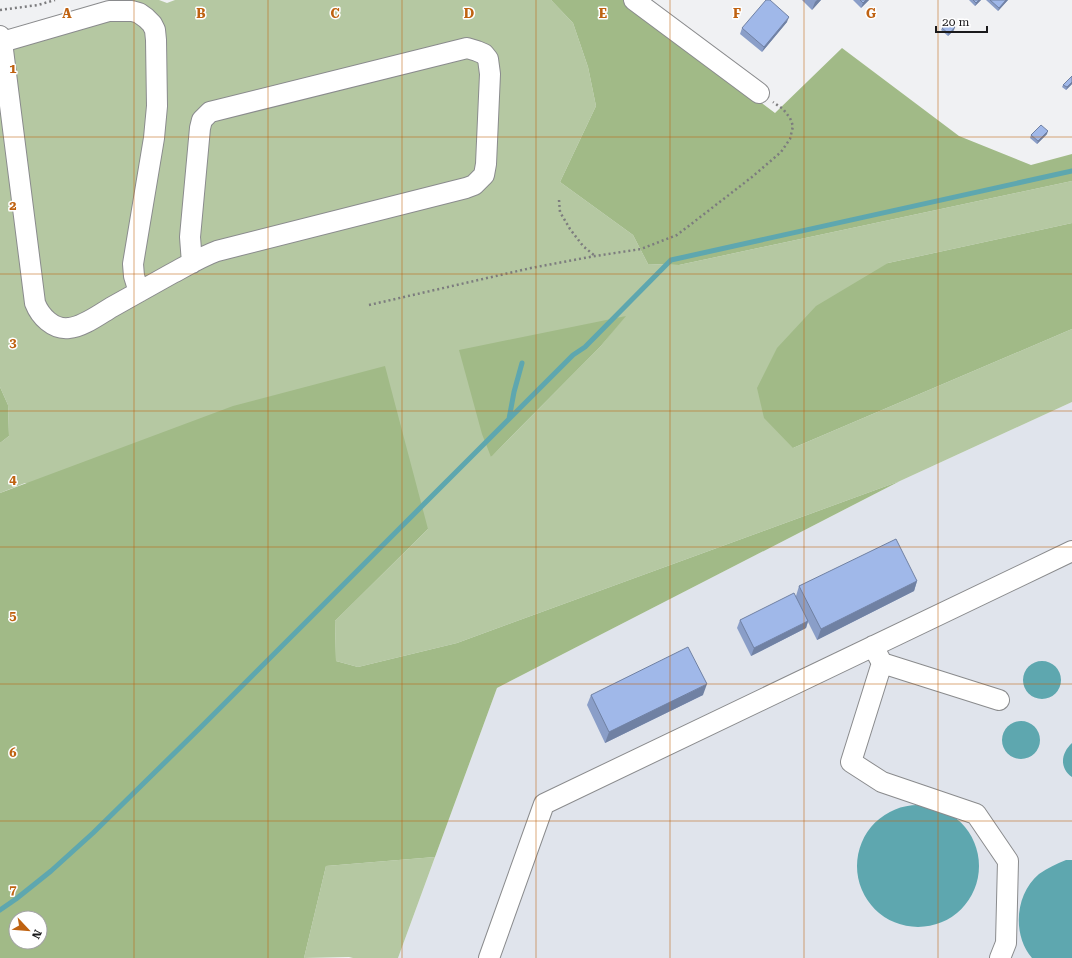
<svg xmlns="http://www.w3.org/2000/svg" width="1072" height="958" font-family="'Roboto Serif',serif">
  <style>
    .built { fill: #e0e4ec }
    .green { fill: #b5c8a2; fill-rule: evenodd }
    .forest { fill: #a1ba87; fill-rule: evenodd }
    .water { fill: #5ea7af }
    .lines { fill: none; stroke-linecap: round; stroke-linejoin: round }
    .stream { stroke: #5ea7af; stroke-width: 5 }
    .minor-casing { stroke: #8a8b8d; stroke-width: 22 }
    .path { stroke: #7c7c7e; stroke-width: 2.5; stroke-dasharray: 2 3; stroke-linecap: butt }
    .minor { stroke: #fff; stroke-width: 20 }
    .wall { fill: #8a9ec8 }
    .shaded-wall { fill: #7081a3 }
    .building { fill: #a0b8e9; stroke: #7081a3 }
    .grid { fill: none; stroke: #bf6211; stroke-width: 1; stroke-opacity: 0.55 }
    .grid-label { font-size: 13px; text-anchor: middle; font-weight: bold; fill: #bf6211; stroke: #fff; stroke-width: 3; stroke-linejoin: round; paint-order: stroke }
  </style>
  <rect width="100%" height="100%" fill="#f0f1f3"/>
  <path class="built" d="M1072 402V958H398L497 688 900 481Z"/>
  <path class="green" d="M116 0H159L167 3 175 0H551L573 23 588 67 596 106 560 182 633 235 648 264 679 265 1072 181V223L888 263 793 448 1072 329V402L900 481 457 643 358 667 336 661 335 621 428 529 25 483 0 493V443L9 436 8 405 0 387V32L83 10ZM625 316 600 347 491 457Z
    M435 857 398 958H353L349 957 304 958 326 866Z"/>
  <path class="forest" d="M551 0H626L775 113 842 48 959 136 1031 165 1072 154V181L679 265 648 264 633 235 560 182 596 106 588 67 573 23Z
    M1072 223V329L793 448 764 418 757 388 777 348 816 306 888 263Z
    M626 316 600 347 491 457 482 434 459 350Z
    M385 366 428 529 335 621 336 661 358 667 457 643 900 481 497 688 435 857 326 866 304 958H0V493L233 406ZM16 918H40V942H16Z
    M0 387 8 405 9 436 0 443Z"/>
  <path class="water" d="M1023 680a19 19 0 1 1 38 0a19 19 0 1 1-38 0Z
    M1002 740a19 19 0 1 1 38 0a19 19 0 1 1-38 0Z
    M1072 743V777C1059 768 1061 753 1072 743Z
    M857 866a61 61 0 1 1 122 0a61 61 0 1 1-122 0Z
    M1066 860H1072V958H1032C1012 935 1015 894 1039 874 1048 868 1056 864 1066 860Z"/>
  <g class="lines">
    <path class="stream" d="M509 419 514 392 522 363
      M0 910 16 899 51 871 93 833 201 727 573 355 585 347 671 260 1072 171"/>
    <g class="minor-casing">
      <path id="minor" d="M634 0 759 93
        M0 36 2 42 35 303C40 316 53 330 69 328 83 327 100 314 112 307 132 296 151 285 171 274 186 266 201 257 217 251L466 188 474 185 484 175 486 164 490 74 488 59 484 54 477 51 467 48 210 112 202 120 200 128 190 237 192 263
        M2 42 109 11H132L139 13 146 18 152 24 155 30 156 40 157 106 154 138 133 264 134 276 139 292
        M873 646 882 663 851 762 882 782 976 814 1008 861 1006 943 1000 958
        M882 663 999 700
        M489 958 544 804 1072 551"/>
    </g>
    <path class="path" d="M0 10 38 5 55 0
      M559 200 560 212 570 229 583 246 595 256
      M369 305 531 268 595 256 641 249 677 235 752 177 781 152 790 139 793 126 790 118 783 109 773 102"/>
    <use href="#minor" class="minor"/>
  </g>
  <path class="wall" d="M802 0H821L812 10Z
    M853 0H869L861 8Z
    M969 0H981L975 6Z
    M986 0H1008L998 11Z
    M787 22 762 52 740 34 742 28Z
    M942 28 954 30 948 36 941 30Z
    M1072 76V84L1066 90 1062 87 1063 85Z
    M1047 134 1037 144 1030 138 1031 135Z
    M917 581 914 591 817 640 808 622 806 628 751 656 737 628 740 620 796 596 799 586Z
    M591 695H703L605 743 587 705Z"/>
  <path class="shaded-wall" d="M817 0H821L812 10 815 2Z
    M866 0H869L861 8 863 3Z
    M979 0H981L975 6 976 3Z
    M1006 0H1008L998 11 999 8Z
    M789 17 787 22 762 52 764 47Z
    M955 27 954 30 948 36 949 34Z
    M1072 82V84L1066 90 1067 87Z
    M1048 131 1047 134 1037 144 1038 141Z
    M917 581 914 591 817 640 821 629Z
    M808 621 806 628 751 656 754 648Z
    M707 684 703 695 605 743 609 732Z"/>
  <path class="building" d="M766 0H770L789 17 764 47 742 28Z
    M860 0H866L863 3Z
    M973 0H979L976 3Z
    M990 0H1006L999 8Z
    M948 21 955 27 949 34 942 28Z
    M1072 76V82L1067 87 1063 85Z
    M1041 125 1048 131 1038 141 1031 135Z
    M896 539 917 581 821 629 799 586Z
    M794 593 808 621 754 648 740 620Z
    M688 647 707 684 609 732 591 695Z"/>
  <path class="grid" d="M134 0V958M268 0V958M402 0V958M536 0V958M670 0V958M804 0V958M938 0V958M0 137H1072M0 274H1072M0 411H1072M0 547H1072M0 684H1072M0 821H1072"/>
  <g class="grid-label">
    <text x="67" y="18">A</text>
    <text x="201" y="18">B</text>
    <text x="335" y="18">C</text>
    <text x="469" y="18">D</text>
    <text x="603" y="18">E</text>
    <text x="737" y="18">F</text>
    <text x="871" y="18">G</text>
    <text x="13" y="73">1</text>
    <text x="13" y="210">2</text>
    <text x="13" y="347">3</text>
    <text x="13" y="484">4</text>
    <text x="13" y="620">5</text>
    <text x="13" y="757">6</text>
    <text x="13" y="894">7</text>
  </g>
  <g transform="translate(28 930) rotate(116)"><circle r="19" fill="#ffffff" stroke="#a3a3a4"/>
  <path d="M0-3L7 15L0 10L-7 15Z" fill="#bf6211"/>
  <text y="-6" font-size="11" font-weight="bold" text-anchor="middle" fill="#1a1a1b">N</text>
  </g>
  <path d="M936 26v6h51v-6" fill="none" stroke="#1a1a1b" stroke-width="2"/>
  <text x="942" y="26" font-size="12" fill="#1a1a1b" stroke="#ffffff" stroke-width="3" paint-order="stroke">20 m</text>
</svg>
